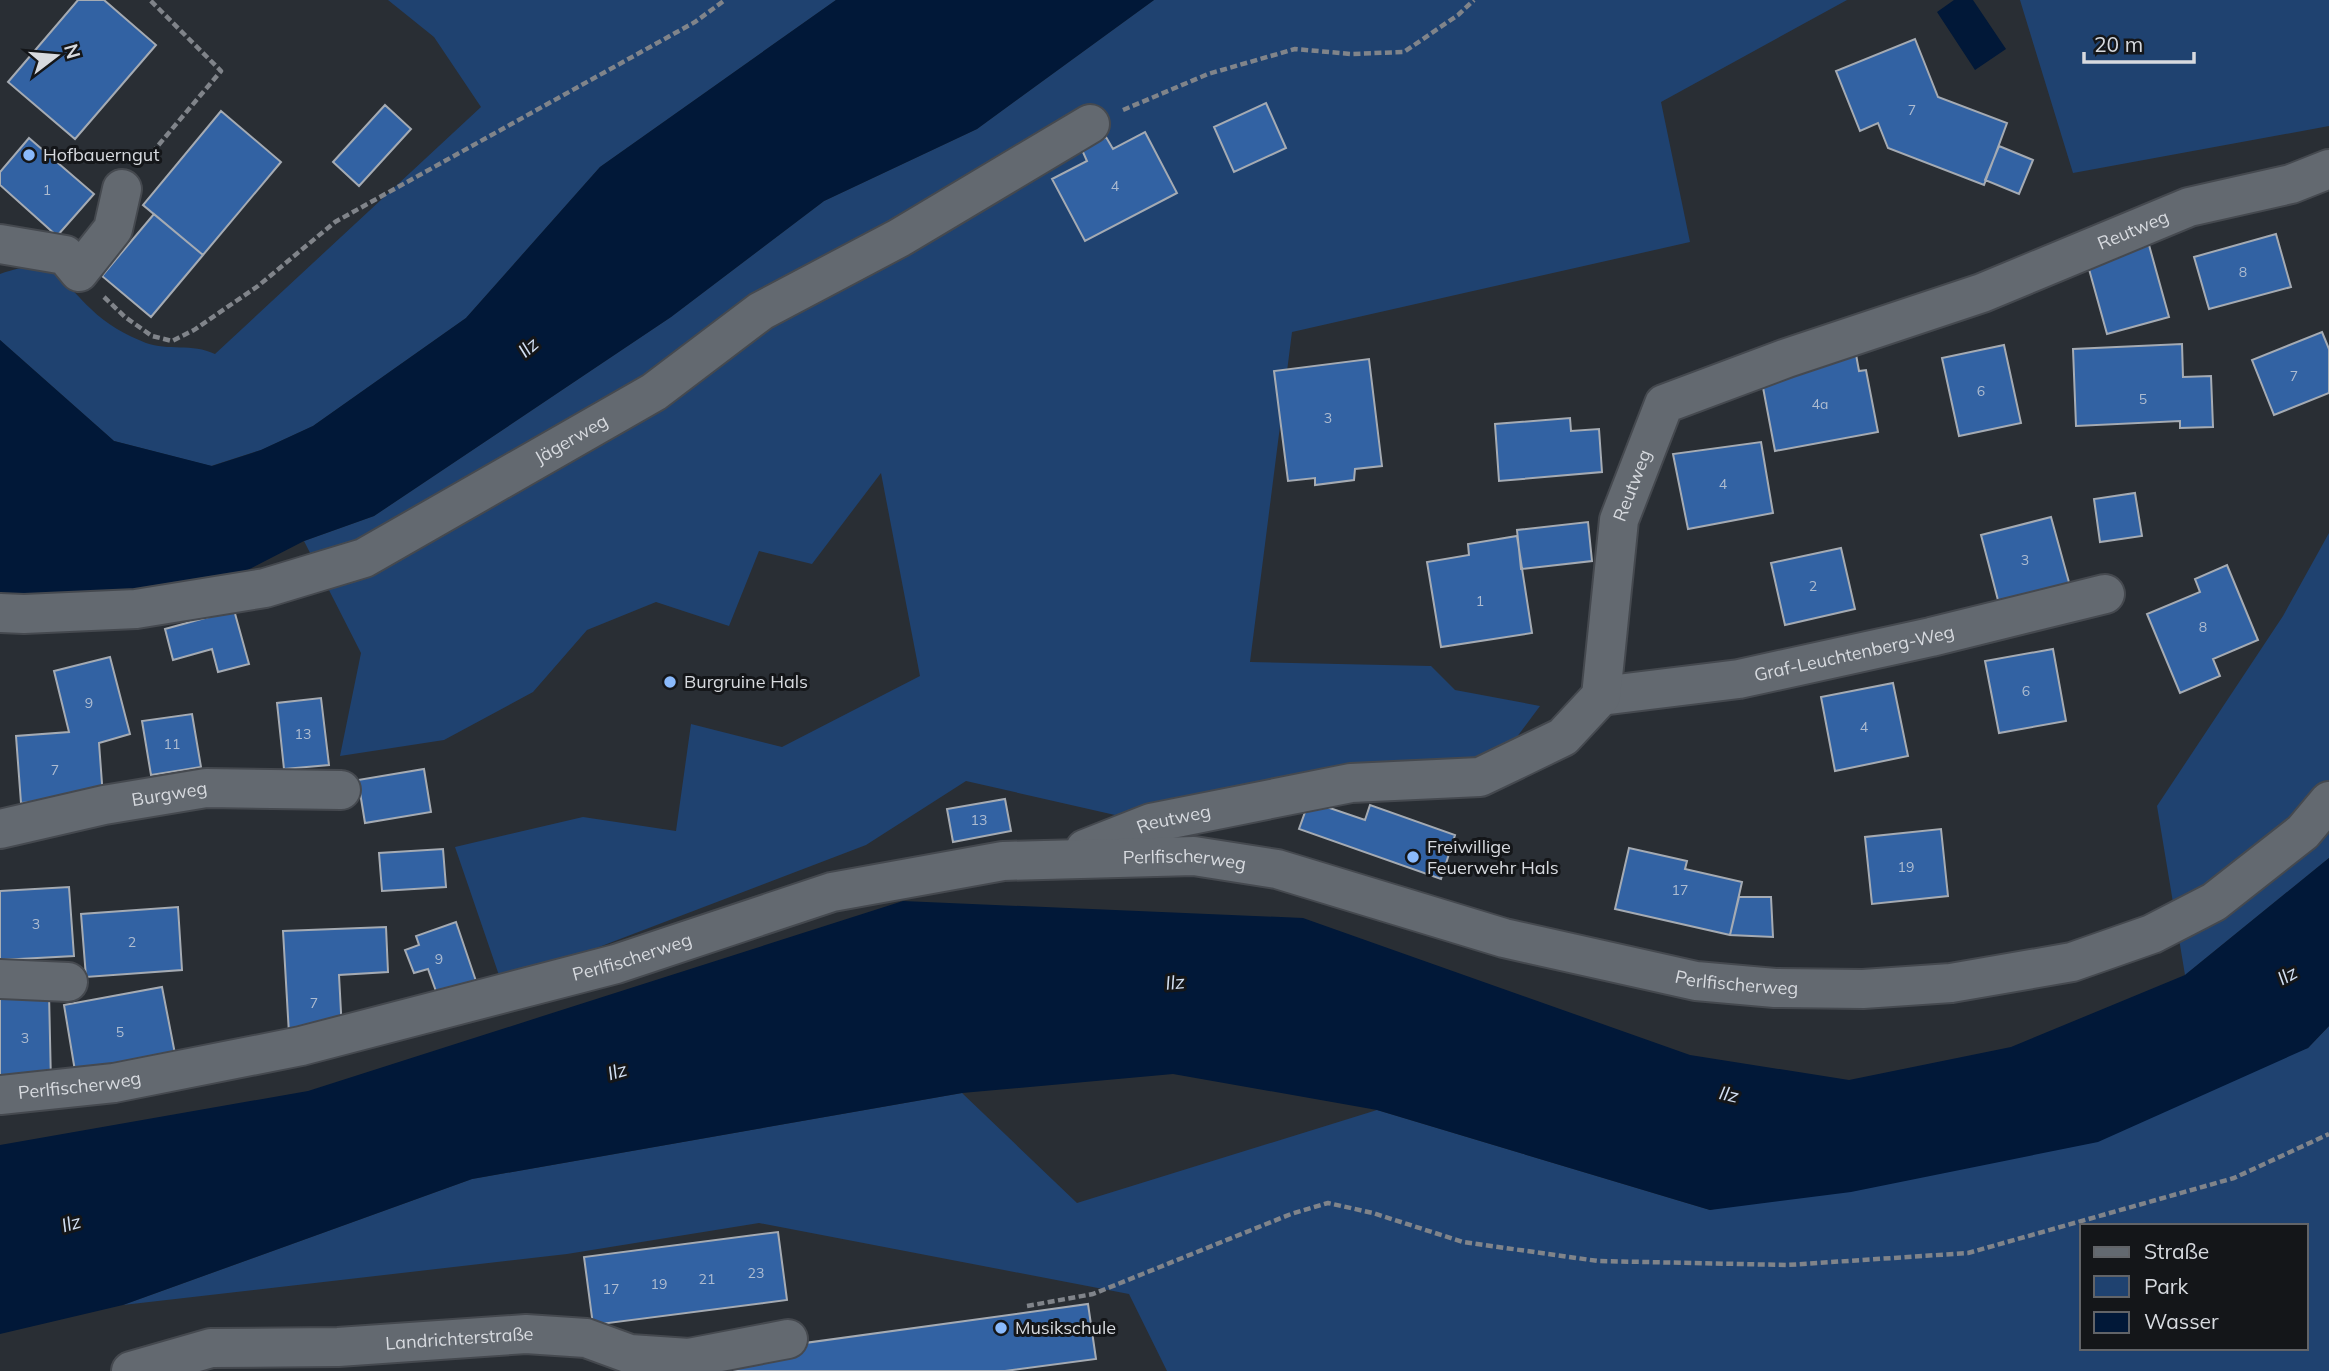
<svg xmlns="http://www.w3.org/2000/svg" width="2329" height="1371" font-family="Mulish,sans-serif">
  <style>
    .green { fill: #1f4270; fill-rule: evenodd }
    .water { fill: #011838 }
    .building { fill: #3262a3; stroke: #a5abb3; stroke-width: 2 }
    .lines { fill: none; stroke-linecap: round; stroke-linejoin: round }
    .minor-casing { stroke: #45494f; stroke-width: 42 }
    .path { stroke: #80848a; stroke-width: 4.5; stroke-dasharray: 7 3.5; stroke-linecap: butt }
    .minor { stroke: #636970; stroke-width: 38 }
    .poi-dot { fill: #8abafc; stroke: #141619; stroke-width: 2.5 }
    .labels { text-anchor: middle; stroke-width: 6; stroke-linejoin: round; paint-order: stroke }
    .number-label { font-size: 14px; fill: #aebcd0 }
    .poi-label { font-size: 18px; fill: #d7dadf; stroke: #141619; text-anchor: start }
    .street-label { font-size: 18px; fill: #d7dadf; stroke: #141619 }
    .water-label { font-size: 19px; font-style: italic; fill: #d3e0f3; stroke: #141619 }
  </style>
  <rect width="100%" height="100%" fill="#292e34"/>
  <path class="green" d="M388 0H836L600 167 466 318 313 426 261 450 211 466 114 441 0 340V274C51 255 58 277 91 309 106 324 126 335 146 343 168 351 192 343 215 354L481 107 434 37Z
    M1154 0H1847L1661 102 1690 242 1292 332 1250 662 1431 666 1455 690 1540 706 1499 761 1316 775 1115 815 966 781 866 845 502 984 455 847 583 817 676 831 691 724 782 747 920 676 881 473 812 564 759 551 729 626 656 602 587 630 533 692 444 740 340 756 361 653 304 541 374 516 671 317 824 201 977 129Z
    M2020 0H2329V126L2073 173Z
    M2329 533V858L2185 975 2157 806 2283 616Z
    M2329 1026V1371H1167L1129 1294 759 1223 567 1254 123 1305 472 1179 962 1093 1077 1203 1377 1110 1710 1210 2308 1048ZM2082 1226H2306V1348H2082Z"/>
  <path class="water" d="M836 0H1154L977 129 824 201 671 317 374 516 304 541 230 579 166 589 0 599V340L114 441 212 466 261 450 313 426 466 318 600 167Z
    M1954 0H1973L2006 49 1975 70 1937 12Z
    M2329 858V1026L2308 1048 2098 1142 1851 1192 1710 1210 1377 1110 1173 1074 962 1093 472 1179 123 1305 0 1334V1145L308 1091 903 901 1303 918 1690 1055 1849 1080 2011 1047 2185 975Z"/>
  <path class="building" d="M78 0H104L156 45 75 139 8 82Z
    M1915 39 1938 97 2007 123 1984 185 1888 148 1878 123 1860 131 1836 71Z
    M1266 103 1286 148 1234 172 1214 127Z
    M385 105 411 129 359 186 333 162Z
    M221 111 281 162 203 255 143 205Z
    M1145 132 1177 193 1085 241 1052 179 1087 161 1082 150 1106 137 1113 149Z
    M29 138 94 194 57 236 0 185V172Z
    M1999 146 2033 160 2019 194 1985 180Z
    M154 214 203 255 151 317 102 276Z
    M2276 234 2291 287 2209 309 2194 257Z
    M2149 245 2169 317 2107 334 2087 262Z
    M2322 332 2329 349V393L2274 415 2252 360Z
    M2182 344 2183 377 2211 376 2213 427 2180 428V421L2076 426 2073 349Z
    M2004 345 2021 423 1959 436 1942 358Z
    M1855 349 1859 371 1866 370 1878 432 1775 451 1761 377Z
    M1369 359 1382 466 1355 469 1354 480 1315 485V478L1288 481 1274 371Z
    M1570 418 1571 431 1599 429 1602 472 1499 481 1495 424Z
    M1761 442 1773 513 1688 529 1673 454Z
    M2135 493 2142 536 2100 542 2094 499Z
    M2051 517 2070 586 1999 604 1981 535Z
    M1588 522 1592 561 1521 569 1517 530Z
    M1517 536 1532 633 1441 647 1427 562 1469 555 1468 544Z
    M1841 548 1855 609 1785 625 1771 563Z
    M2227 565 2258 640 2213 659 2220 676 2180 693 2147 614 2200 592 2195 579Z
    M234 610 249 664 218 672 212 649 173 660 165 629Z
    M2053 649 2066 721 1999 733 1985 661Z
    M110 657 130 734 99 743 103 797 21 803 16 736 69 732 54 671Z
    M1893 683 1908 756 1835 771 1821 697Z
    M321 698 329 765 284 769 277 703Z
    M192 714 201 767 151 775 142 721Z
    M424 769 431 812 365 823 358 780Z
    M1005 799 1011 831 953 842 947 809Z
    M1309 801 1365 820 1370 805 1455 835 1441 879 1299 829Z
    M1941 829 1948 896 1872 904 1865 837Z
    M1629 848 1687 861 1685 869 1742 882 1730 935 1615 909Z
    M443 849 446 887 382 891 379 853Z
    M69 887 74 956 0 960V891Z
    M1739 897H1771L1773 937 1730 935Z
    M178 907 182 970 86 977 81 914Z
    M456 922 476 981 437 994 428 969 414 973 405 950 419 945 416 936Z
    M386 927 388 972 339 975 342 1031 289 1034 283 931Z
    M162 987 176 1059 76 1077 64 1005Z
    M49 993 51 1083 0 1084V994Z
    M778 1232 787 1300 593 1325 584 1257Z
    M1088 1304 1096 1359 1005 1371H734L732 1353Z"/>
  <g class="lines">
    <g class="minor-casing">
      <g id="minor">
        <path d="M0 244 65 255 79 272 113 229 122 189"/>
        <path id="s1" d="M0 613 24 614 136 609 265 588 364 558 654 392 761 311 899 238 1090 124"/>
        <path id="s2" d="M1601 696 1739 679 1931 637 2105 594"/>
        <path id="s3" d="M0 829 104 805 206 788 341 790"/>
        <path id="s4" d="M1085 849 1151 823 1351 783 1480 777 1563 737 1601 696 1619 520 1664 404 1787 358 1982 293 2189 207 2291 184 2329 169"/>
        <path d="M0 979 68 982"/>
        <path id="s5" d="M0 1095 114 1083 301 1046 616 964 832 892 1003 861 1194 856 1277 869 1504 938 1696 981 1775 988 1863 989 1951 983 2072 962 2152 934 2214 902 2303 832 2329 801"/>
        <path id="s6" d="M131 1371 211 1348 338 1347 526 1334 586 1338 630 1354 689 1358 788 1339"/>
      </g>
    </g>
    <path class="path" d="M1123 110 1208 74 1295 49 1351 54 1404 52 1458 15 1474 0
      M145 161 221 71 150 0
      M104 297 125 317 152 336 172 341 194 330 258 286 335 222 695 22 725 0
      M1027 1306 1093 1294 1291 1214 1328 1203 1373 1213 1463 1242 1598 1261 1787 1265 1968 1253 2234 1178 2329 1134"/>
    <use href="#minor" class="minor"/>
  </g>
  <g class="poi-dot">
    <circle cx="29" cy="155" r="7"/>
    <circle cx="670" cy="682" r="7"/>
    <circle cx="1413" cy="857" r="7"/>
    <circle cx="1001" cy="1328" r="7"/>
  </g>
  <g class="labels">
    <g class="number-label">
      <text x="1912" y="115">7</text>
      <text x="1115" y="191">4</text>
      <text x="47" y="195">1</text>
      <text x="2243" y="277">8</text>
      <text x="2294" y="381">7</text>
      <text x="1981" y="396">6</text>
      <text x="2143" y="404">5</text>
      <text x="1820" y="409">4a</text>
      <text x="1328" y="423">3</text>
      <text x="1723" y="489">4</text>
      <text x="2025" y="565">3</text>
      <text x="1813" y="591">2</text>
      <text x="1480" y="606">1</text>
      <text x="2203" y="632">8</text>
      <text x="2026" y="696">6</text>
      <text x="89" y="708">9</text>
      <text x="1864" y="732">4</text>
      <text x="303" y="739">13</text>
      <text x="172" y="749">11</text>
      <text x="55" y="775">7</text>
      <text x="979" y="825">13</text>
      <text x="1906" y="872">19</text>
      <text x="1680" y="895">17</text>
      <text x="36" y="929">3</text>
      <text x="132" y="947">2</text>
      <text x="439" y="964">9</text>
      <text x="314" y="1008">7</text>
      <text x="120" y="1037">5</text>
      <text x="25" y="1043">3</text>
      <text x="756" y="1278">23</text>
      <text x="707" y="1284">21</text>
      <text x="659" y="1289">19</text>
      <text x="611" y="1294">17</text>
    </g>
    <g class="poi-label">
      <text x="43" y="161">Hofbauerngut</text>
      <text x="684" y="688">Burgruine Hals</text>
      <text x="1427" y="853">Freiwillige<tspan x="1427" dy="21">Feuerwehr Hals</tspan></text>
      <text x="1015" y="1334">Musikschule</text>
    </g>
    <g class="street-label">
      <text dy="6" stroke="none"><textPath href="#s4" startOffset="1354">Reutweg</textPath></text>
      <text dy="6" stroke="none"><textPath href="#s1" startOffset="609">Jägerweg</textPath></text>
      <text dy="6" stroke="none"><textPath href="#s4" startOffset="766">Reutweg</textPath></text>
      <text dy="6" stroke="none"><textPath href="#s2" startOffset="257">Graf-Leuchtenberg-Weg</textPath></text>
      <text dy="6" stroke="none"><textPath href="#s3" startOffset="173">Burgweg</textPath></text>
      <text dy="6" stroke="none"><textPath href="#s4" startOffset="94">Reutweg</textPath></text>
      <text dy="6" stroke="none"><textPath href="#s5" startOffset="1214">Perlfischerweg</textPath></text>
      <text dy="6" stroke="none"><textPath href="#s5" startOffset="648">Perlfischerweg</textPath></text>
      <text dy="6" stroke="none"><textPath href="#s5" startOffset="1782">Perlfischerweg</textPath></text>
      <text dy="6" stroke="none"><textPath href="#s5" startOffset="80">Perlfischerweg</textPath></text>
      <text dy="6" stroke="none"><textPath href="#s6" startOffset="332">Landrichterstraße</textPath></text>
    </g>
    <g class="water-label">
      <text transform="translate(528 347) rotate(-41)" y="7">Ilz</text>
      <text transform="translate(2287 975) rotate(-29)" y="7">Ilz</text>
      <text transform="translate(1175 982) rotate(-5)" y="7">Ilz</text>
      <text transform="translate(617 1071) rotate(-16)" y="7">Ilz</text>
      <text transform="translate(1729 1094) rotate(13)" y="7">Ilz</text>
      <text transform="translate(71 1223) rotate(-16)" y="7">Ilz</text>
    </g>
  </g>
  <rect x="2080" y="1224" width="228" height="126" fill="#141619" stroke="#626468" stroke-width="2"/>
  <rect x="2094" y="1247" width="35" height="10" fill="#636970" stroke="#626468" stroke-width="2"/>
  <text x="2144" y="1259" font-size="21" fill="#d7dadf">Straße</text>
  <rect x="2094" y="1276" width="35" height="21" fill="#1f4270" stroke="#626468" stroke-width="2"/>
  <text x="2144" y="1294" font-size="21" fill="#d7dadf">Park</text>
  <rect x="2094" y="1312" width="35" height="21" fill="#011838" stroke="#626468" stroke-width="2"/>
  <text x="2144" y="1329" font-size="21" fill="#d7dadf">Wasser</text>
  <g transform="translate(56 56) rotate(74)" stroke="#141619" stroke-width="5" paint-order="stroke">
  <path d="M0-5L12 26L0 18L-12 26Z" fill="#d7dadf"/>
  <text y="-10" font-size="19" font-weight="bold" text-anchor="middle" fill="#d7dadf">N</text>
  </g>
  <path d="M2084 52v10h110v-10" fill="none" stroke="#d7dadf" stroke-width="3.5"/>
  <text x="2094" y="52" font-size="21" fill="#d7dadf" stroke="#141619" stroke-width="5" paint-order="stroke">20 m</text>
</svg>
